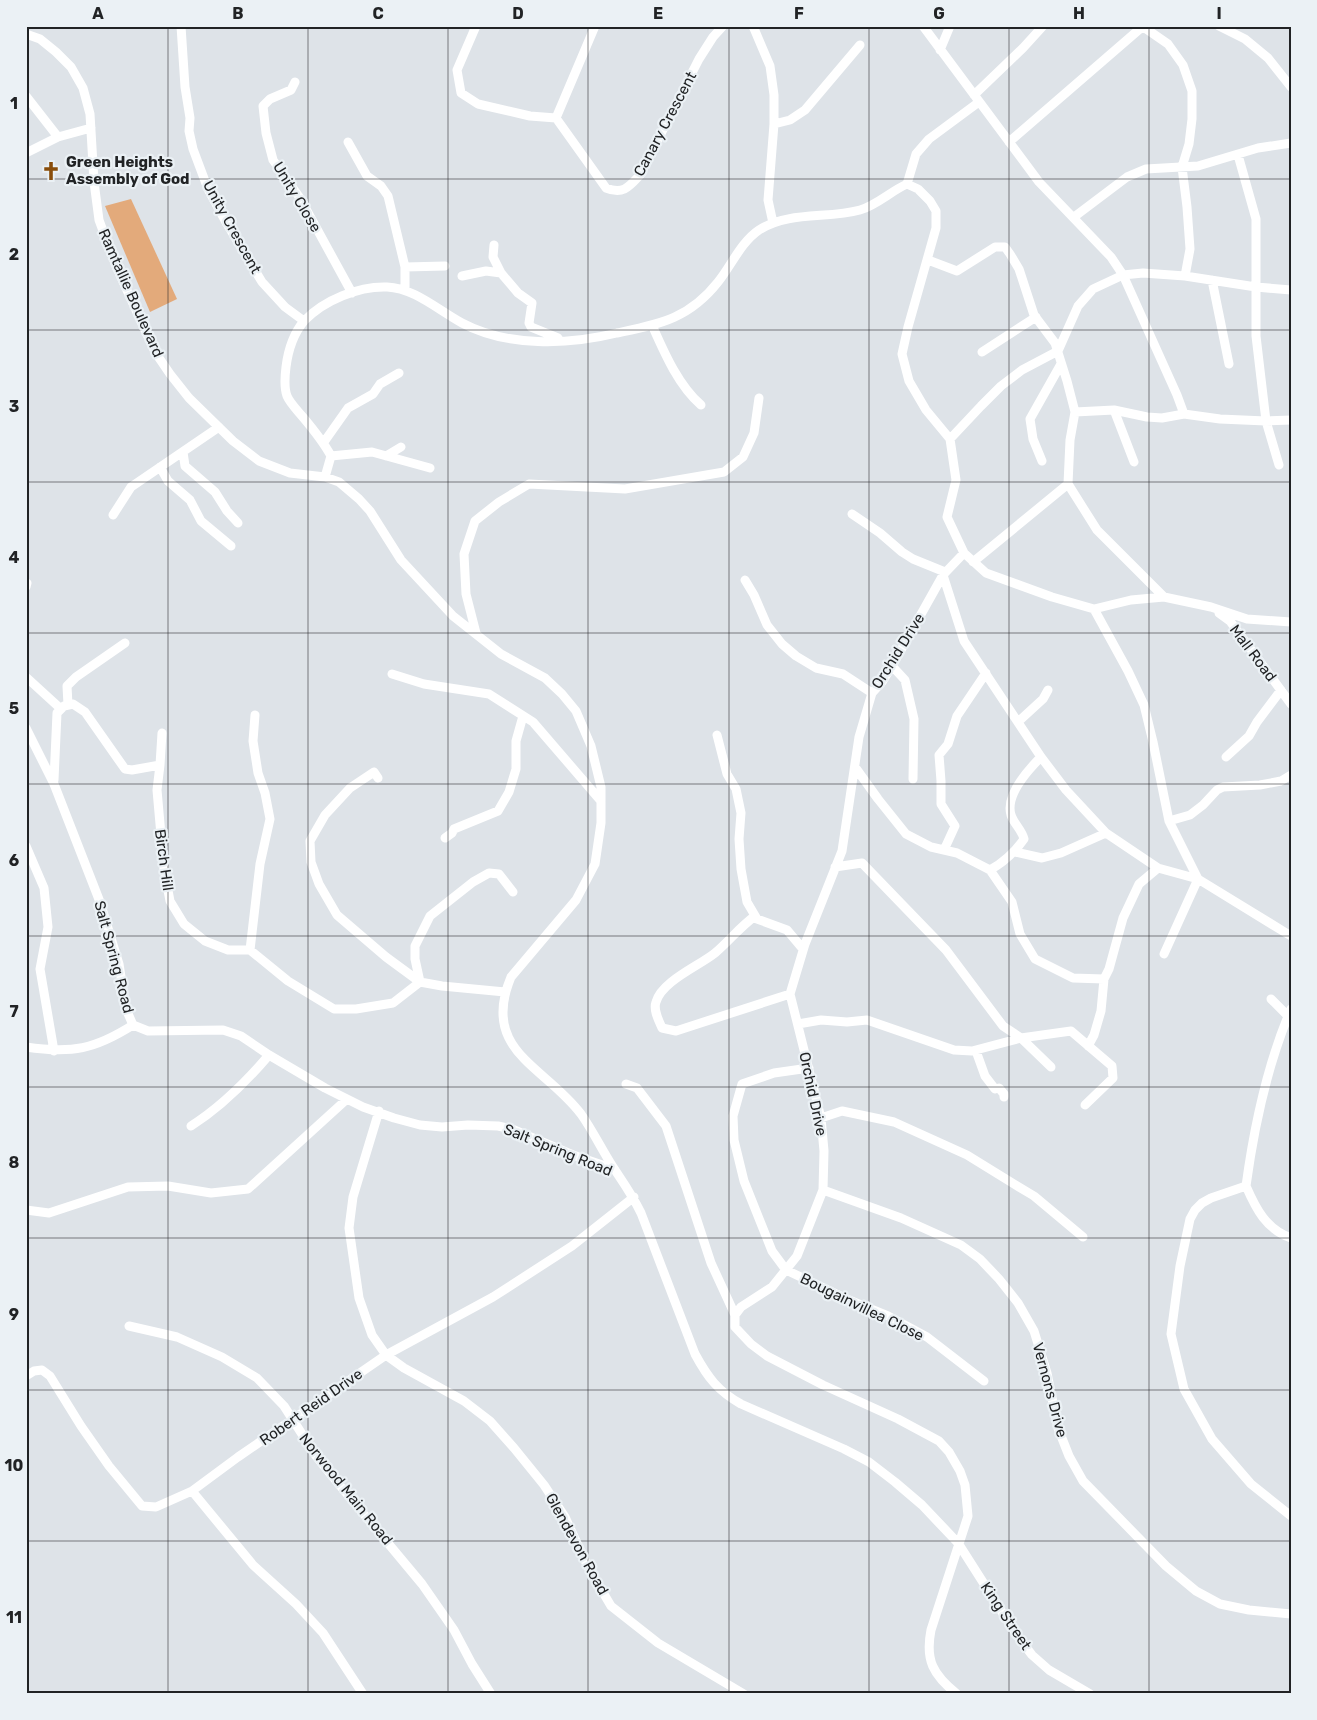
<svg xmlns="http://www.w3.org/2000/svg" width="1317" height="1720" font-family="Rubik,sans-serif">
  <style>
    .green { fill: #e3aa7b }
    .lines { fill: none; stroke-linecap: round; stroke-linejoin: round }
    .minor { stroke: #fff; stroke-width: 9 }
    .grid { fill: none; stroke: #212325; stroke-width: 1; stroke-opacity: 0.55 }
    .labels { text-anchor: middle; stroke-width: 4.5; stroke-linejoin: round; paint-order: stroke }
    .street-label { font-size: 15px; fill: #212325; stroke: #ebf1f5 }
    .poi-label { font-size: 15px; font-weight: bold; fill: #212325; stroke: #ebf1f5; text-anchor: start }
    .neatline { fill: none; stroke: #212325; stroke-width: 2 }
    .grid-label { font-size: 16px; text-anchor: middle; font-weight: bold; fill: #212325 }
  </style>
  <rect width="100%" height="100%" fill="#dee3e8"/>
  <path class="green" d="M131 199 177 299 150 312 105 206Z"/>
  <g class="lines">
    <path class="minor" d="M181 26 185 87 190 118 189 131 193 149 208 189 227 224 262 282 285 307 304 321
      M476 26 457 70 461 93 478 104 530 116 556 118 606 188C623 195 629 187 640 175L699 59 713 37 723 26
      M753 26 770 66 774 95V124L768 200 773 223
      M923 26 1039 182 1111 257 1123 275 1177 395 1184 414
      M1142 26 1168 44 1183 65 1192 91V119L1189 144 1182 167 1187 207 1190 249 1185 276
      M1219 26 1245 39 1268 58 1291 87
      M26 34 40 39 56 52 71 67 83 88 90 114 94 182 99 220 116 266 144 328 155 352 170 374 189 398 233 441 259 461 290 473 325 477 339 482 359 499 370 511 401 560 453 616 501 654 545 678 562 694 576 711 591 746 601 787V823L595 864 576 900 511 977C480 1051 545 1066 581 1114 593 1131 602 1150 613 1167 623 1182 633 1196 641 1213L695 1354C708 1378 718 1391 741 1404L844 1449 869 1462 895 1482 922 1505 958 1543 1016 1634 1032 1655 1049 1670 1090 1694
      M940 50 950 26
      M295 82 291 90 270 99 263 106 266 133 273 160 300 198 352 293
      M974 95 1023 48 1043 26
      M26 96 58 137
      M556 118 595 26
      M774 124 790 120 805 110 860 45
      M348 142 367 176 381 186 388 196 405 267V290
      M1009 142 1142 27
      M26 153 58 137 91 128
      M1238 155 1256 219V336L1266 421 1279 465
      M907 184 916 154 929 139 979 102
      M1074 217 1127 177 1146 169 1198 166 1258 148 1291 143
      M494 245 493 257 501 273 518 293 532 303 529 323 531 327 558 338
      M928 260 957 271 995 247H1005L1010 254 1019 269 1034 315 1055 343 1067 381 1075 412 1070 440 1068 484 1097 530 1164 597
      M405 267 445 266
      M462 276 486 271 501 273
      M1212 280 1229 364
      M652 325C664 352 678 385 701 405
      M982 352 1036 317
      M1114 410 1134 462
      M1075 412 1114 410 1147 417 1162 418 1184 414 1220 419 1266 421 1291 420
      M950 439 981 406 1001 386 1022 370 1058 351 1078 306 1093 289 1123 275 1143 273 1185 276 1256 287 1291 290
      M324 442 348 408 373 394 380 384 399 373
      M183 452 185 466 215 492 227 511 238 523
      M331 456 372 452 430 468
      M386 456 401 447
      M1042 461 1033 439 1030 419 1061 364
      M160 467 168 481 190 500 201 521 231 546
      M325 477 331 456C323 441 313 429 302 416 297 410 290 403 287 396 284 388 285 375 286 367 288 351 294 333 304 321 324 300 359 286 387 287 414 288 438 310 462 323 507 347 568 345 617 333 659 324 689 319 718 282 731 266 741 242 759 230 789 211 827 219 860 210 877 205 891 191 907 184L918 189 930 201 936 211V228L908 327 902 354 909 381 926 410 950 439 956 480 947 517 964 553 986 573 1052 597 1094 609 1131 600 1164 597 1211 607 1247 619 1291 622
      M852 514 880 533 902 552 913 559 945 572
      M113 515 131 487 219 427
      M973 562 1068 484
      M943 575 964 641 1041 757 1066 790 1106 833 1158 868 1198 879 1291 936
      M745 580 754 595 767 625 782 644 796 656 816 668 843 674 872 693
      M26 587 27 583
      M1094 609 1128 671 1144 705 1153 742 1169 821 1198 879
      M1219 613 1230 621 1291 704
      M476 633 466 594 464 554 475 521 499 502 529 484 625 489 724 472 743 457 754 433 759 398
      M892 666 905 680 914 719 913 779
      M392 674 424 684 489 694 533 722 601 801
      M26 677 61 709
      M68 705 67 686 76 677 125 643
      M1019 721 1043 699 1048 690
      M26 728 54 784 100 902 119 964 126 1009 133 1025 148 1031 223 1030 241 1036 269 1055 325 1088 363 1107 394 1118 420 1125 442 1127 468 1125 498 1126 512 1129 573 1155 614 1169
      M717 735 727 774 736 789 741 813 739 839 741 869 747 902 757 919 787 930 803 949
      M1226 757 1249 736 1257 722 1281 690
      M160 765 162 733
      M855 767 878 799 906 834 931 847 957 853 990 870 1012 902 1020 934 1035 959 1073 978 1104 979
      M378 778 374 772 350 788 325 815 310 841 311 862 319 884 337 915 386 957 420 982 415 959V946L430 916 473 882 489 873 499 874 513 892
      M54 780 57 713 64 706 73 704 85 712 125 769 132 770 160 765 157 790 164 869 170 901 184 924 205 941 228 950H250L288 981 334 1009H356L393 1003 420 982 442 986 505 992
      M1169 821 1190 815 1203 805 1217 790 1223 787 1260 785 1281 781 1291 775
      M445 838 452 833 454 829 498 811 509 792 516 769V741L523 716
      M26 846 44 888 48 927 40 969 54 1051
      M944 850 955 826 941 804V781L939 755 948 744 957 716 986 673
      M1015 852 1042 858 1061 853 1106 833
      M835 867 862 863 946 950 1003 1026 1021 1038 1071 1031 1112 1066 1113 1078 1085 1105
      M990 870C1004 862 1015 852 1024 839 1022 830 1014 824 1011 815 1005 795 1029 769 1041 757
      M755 916C740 927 729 941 715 953 699 966 662 981 656 1002 653 1010 659 1021 662 1028L676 1031 790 994
      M250 950 260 864 270 819 265 793 258 773 253 741 255 715
      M1164 954 1198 879
      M1271 999 1291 1019
      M798 1024 821 1020 847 1022 867 1020 954 1050 972 1051 1021 1038 1051 1067
      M1088 1046 1094 1035 1101 1011 1104 979 1109 969 1123 918 1139 884 1158 868
      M26 1047C72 1054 95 1049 133 1025
      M976 1051 985 1076 995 1089 999 1088 1004 1094V1097
      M809 1068 774 1073 742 1084 733 1116 734 1140 744 1181 772 1251 786 1270 849 1300 888 1316 927 1337 984 1381
      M626 1084 637 1088 666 1126 711 1263 735 1315
      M379 1111 353 1197 349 1228 359 1298 372 1335 386 1355 404 1368 464 1401 490 1421 514 1448 544 1485 565 1517 588 1567 611 1606 658 1643 744 1694
      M821 1118 842 1111 894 1122 967 1155 1014 1184 1034 1196 1083 1237
      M191 1126C221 1107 246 1082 269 1055
      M1246 1186 1211 1198 1202 1203 1195 1210 1190 1219 1180 1266 1171 1334 1184 1389 1212 1439 1251 1484 1291 1516
      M1246 1186C1254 1127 1267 1065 1291 1009
      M1246 1186C1256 1209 1266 1229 1291 1238
      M823 1190 901 1218 961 1245 980 1259 999 1279 1018 1303 1034 1331 1047 1373 1058 1428 1069 1456 1083 1481 1166 1566 1196 1591 1220 1604 1249 1610 1291 1614
      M26 1210 49 1213 128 1187 168 1186 211 1193 248 1189 347 1099
      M129 1326 177 1337 222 1357 257 1378 284 1406 316 1456 332 1476 422 1584 454 1630 472 1664 491 1694
      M26 1376 34 1371 42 1370 50 1376 81 1426 109 1466 142 1506 156 1507 192 1491 238 1457 386 1355 493 1297 572 1246 634 1197
      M192 1491 253 1565 296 1604 323 1633 363 1694
      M957 1694C933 1675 925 1660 931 1630L968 1516 965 1485 960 1471 949 1452 939 1441 898 1419 823 1385 767 1356 751 1344 735 1327V1315L741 1307 772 1287 797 1256 823 1190 824 1151 821 1118 790 994 805 944 842 851 859 737 872 693 882 682 892 666 943 575 964 553"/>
  </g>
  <path class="grid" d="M168 26V1694M308 26V1694M448 26V1694M588 26V1694M729 26V1694M869 26V1694M1009 26V1694M1149 26V1694M26 179H1291M26 330H1291M26 482H1291M26 633H1291M26 784H1291M26 936H1291M26 1087H1291M26 1238H1291M26 1390H1291M26 1541H1291"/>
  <defs>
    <g id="church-bare" transform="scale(1.5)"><path d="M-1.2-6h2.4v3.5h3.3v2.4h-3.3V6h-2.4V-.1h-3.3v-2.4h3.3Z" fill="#894d0b" stroke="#ebf1f5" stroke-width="2.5" paint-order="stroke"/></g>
  </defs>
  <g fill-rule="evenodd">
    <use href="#church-bare" x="51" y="171"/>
  </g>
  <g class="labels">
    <g class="street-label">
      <text transform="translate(665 124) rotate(-62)" y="5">Canary Crescent</text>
      <text transform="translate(297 197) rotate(59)" y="5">Unity Close</text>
      <text transform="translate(232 227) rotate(61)" y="5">Unity Crescent</text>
      <text transform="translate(131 293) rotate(66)" y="5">Ramtallie Boulevard</text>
      <text transform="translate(898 651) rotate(-58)" y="5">Orchid Drive</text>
      <text transform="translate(1253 653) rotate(53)" y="5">Mall Road</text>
      <text transform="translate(164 860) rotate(82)" y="5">Birch Hill</text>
      <text transform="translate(114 957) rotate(75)" y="5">Salt Spring Road</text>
      <text transform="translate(813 1094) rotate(78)" y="5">Orchid Drive</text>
      <text transform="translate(558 1150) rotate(22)" y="5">Salt Spring Road</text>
      <text transform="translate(862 1307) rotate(26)" y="5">Bougainvillea Close</text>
      <text transform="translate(1050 1390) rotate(75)" y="5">Vernons Drive</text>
      <text transform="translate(311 1407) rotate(-35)" y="5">Robert Reid Drive</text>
      <text transform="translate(346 1489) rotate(51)" y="5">Norwood Main Road</text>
      <text transform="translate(577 1544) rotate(61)" y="5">Glendevon Road</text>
      <text transform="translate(1006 1616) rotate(56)" y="5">King Street</text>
    </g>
    <g class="poi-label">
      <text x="66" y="167">Green Heights<tspan x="66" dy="17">Assembly of God</tspan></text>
    </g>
  </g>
  <rect width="1317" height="1720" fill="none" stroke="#ebf1f5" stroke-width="55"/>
  <rect x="28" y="28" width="1262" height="1664" class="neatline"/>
  <g class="grid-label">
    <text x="98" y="19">A</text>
    <text x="238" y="19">B</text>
    <text x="378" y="19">C</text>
    <text x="518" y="19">D</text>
    <text x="658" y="19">E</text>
    <text x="799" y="19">F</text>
    <text x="939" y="19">G</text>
    <text x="1079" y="19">H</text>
    <text x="1219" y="19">I</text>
    <text x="14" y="109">1</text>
    <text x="14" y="260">2</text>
    <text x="14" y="412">3</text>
    <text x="14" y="563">4</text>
    <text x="14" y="714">5</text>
    <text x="14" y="866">6</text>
    <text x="14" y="1017">7</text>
    <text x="14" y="1168">8</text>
    <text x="14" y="1320">9</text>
    <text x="14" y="1471">10</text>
    <text x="14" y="1623">11</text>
  </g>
</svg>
